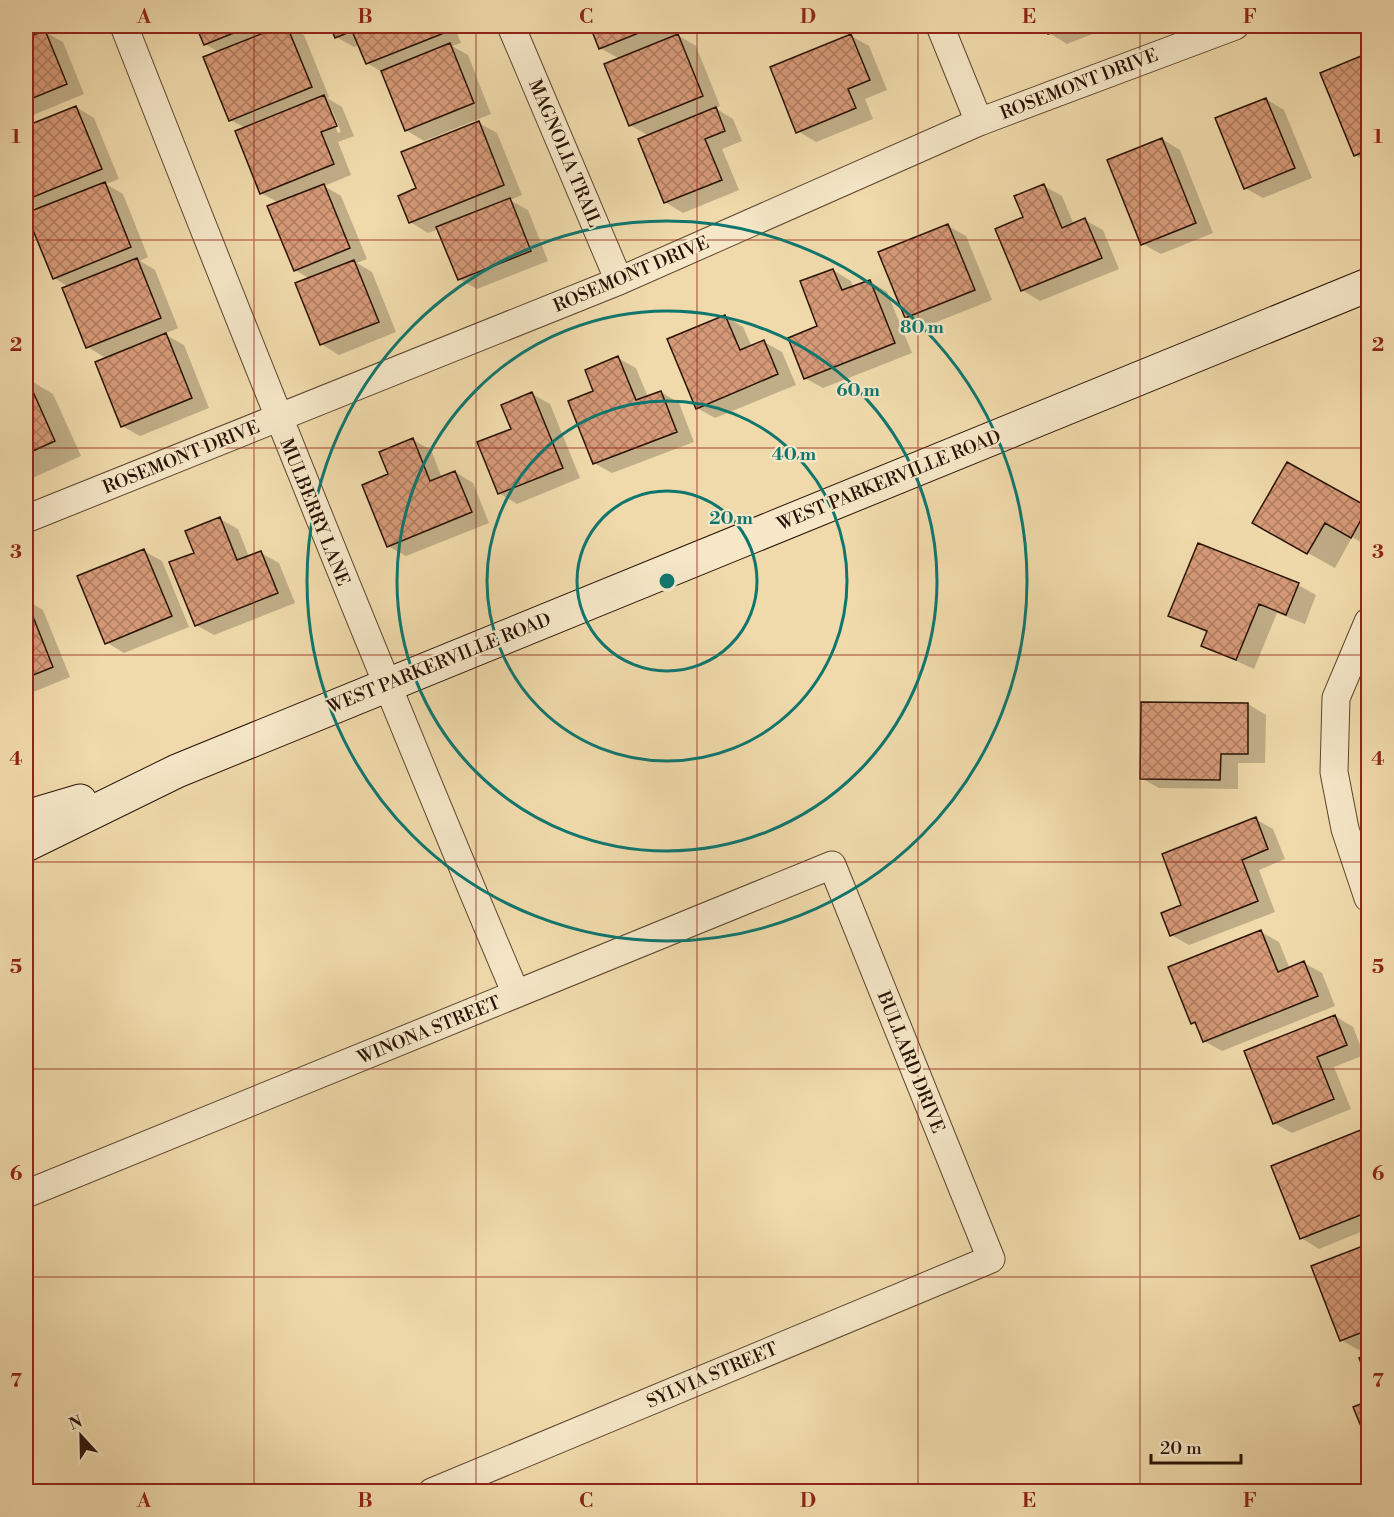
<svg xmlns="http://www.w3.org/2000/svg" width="1394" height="1517" font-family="'Libre Bodoni',serif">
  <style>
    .shadow { fill: #0003; fill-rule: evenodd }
    .building { fill: url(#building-cross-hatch); stroke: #2a1305; stroke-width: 1.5 }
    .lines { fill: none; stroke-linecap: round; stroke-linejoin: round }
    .minor-casing { stroke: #5c452e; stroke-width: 29 }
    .secondary-casing { stroke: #2a1305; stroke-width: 35 }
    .minor { stroke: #f5e7c8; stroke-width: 27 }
    .secondary { stroke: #f5e7c8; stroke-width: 33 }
    .grid { fill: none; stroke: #8f2418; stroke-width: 1.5; stroke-opacity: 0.55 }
    .ring { fill: none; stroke: #0f766e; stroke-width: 3 }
    .labels { text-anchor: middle; stroke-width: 4.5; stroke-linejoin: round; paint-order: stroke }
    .street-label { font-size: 18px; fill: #2a1305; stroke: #f5e7c8 }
    .centre { fill: #0f766e; stroke: #f5e7c8; stroke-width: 3 }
    .ring-label { font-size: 18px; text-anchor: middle; font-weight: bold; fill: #0f766e; stroke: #f5e7c8; stroke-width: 4.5; stroke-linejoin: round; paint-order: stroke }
    .neatline { fill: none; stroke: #8f2418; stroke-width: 2 }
    .grid-label { font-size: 20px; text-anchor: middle; font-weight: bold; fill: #8f2418 }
  </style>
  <defs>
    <pattern id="building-cross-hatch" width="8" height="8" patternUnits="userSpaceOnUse" patternTransform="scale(1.5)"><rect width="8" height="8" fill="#d69a78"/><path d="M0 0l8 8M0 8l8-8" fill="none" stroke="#ae7c60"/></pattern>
  </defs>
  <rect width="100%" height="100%" fill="#f0daab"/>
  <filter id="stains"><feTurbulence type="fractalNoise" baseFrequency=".00333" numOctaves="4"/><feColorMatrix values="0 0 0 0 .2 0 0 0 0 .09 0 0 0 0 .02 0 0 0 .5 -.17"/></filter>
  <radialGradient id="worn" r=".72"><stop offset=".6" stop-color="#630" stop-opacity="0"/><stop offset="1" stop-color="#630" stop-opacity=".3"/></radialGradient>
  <path class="shadow" d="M26 26H36L26 30Z
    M197 26H294L290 27 304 35 329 97 327 98 342 107 354 136 338 142 351 175 324 186 341 196 367 259 357 263 372 272 396 332 339 355 321 344 310 279 295 270 279 203 261 193 246 128 230 120 219 52 205 44ZM328 110H332L341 132 338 133Z
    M332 26H454L461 43 452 46 468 55 491 114 424 141 406 130 382 72 367 63 359 45 354 47 336 37Z
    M591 26H699L676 34 696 46 720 106 715 108 733 119 742 141 722 149 739 190 683 213 665 202 649 136 630 125 620 59 600 48Z
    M780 26H802L789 31Z
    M1010 26H1042L1023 33Z
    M1046 26H1095L1098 32 1067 44 1049 33Z
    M45 32 63 42 84 94 26 118V40Z
    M851 36 869 46 887 90 865 99 873 119 816 142 798 131Z
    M1368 55V163L1355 155 1322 74Z
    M1266 99 1284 110 1312 178 1263 198 1245 188Z
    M76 107 94 118 119 179 106 184 123 194 148 257 140 261 155 270 178 328 164 334 184 345 209 408 140 436 122 426 107 359 88 347 69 287 54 278 39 210 26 202V128Z
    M479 123 497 133 522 195 510 200 528 210 548 261 477 289 459 279 439 229 428 233 410 222Z
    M1162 139 1180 150 1213 233 1161 254 1143 244Z
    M1044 186 1062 196 1074 225 1085 220 1103 230 1119 269 1040 301 1022 290 1025 218Z
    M948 226 966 236 992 300 924 327 906 317Z
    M833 270 851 281 853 287 869 281 887 292 912 353 823 388 805 378Z
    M725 316 743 327 752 347 764 342 782 352 796 385 715 418 697 408Z
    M26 334 32 351 26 353Z
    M618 358 636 368 648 397 661 392 679 403 694 442 612 473 594 463 595 392Z
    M26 378 53 394 81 456 26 481Z
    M532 394 550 404 580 478 517 504 499 493Z
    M413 440 431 450 442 478 455 472 473 483 489 523 406 556 388 546 390 475Z
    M1288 464 1368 509V546L1352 537 1335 568 1254 523Z
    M220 519 238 529 249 557 261 553 279 563 295 603 214 635 196 625V553Z
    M1198 545 1298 585 1316 595 1305 624 1277 613 1254 669 1203 646 1208 633 1170 615Z
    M144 551 162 561 189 627 124 653 106 642Z
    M26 600 43 610 70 677 26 695Z
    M1142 703 1248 704 1266 715 1265 763H1238V789L1159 788 1141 778Z
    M1255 819 1273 829 1285 859 1259 870 1275 912 1189 945 1171 935 1183 906Z
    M1261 932 1279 942 1290 969 1304 963 1322 973 1335 1006 1222 1051 1204 1041 1199 1027 1192 1023Z
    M1335 1016 1353 1027 1364 1055 1334 1067 1351 1109 1292 1133 1274 1123Z
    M1368 1128V1229L1319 1249 1301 1238 1273 1167Z
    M1368 1246V1347L1359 1350 1341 1340 1313 1267Z
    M1368 1403V1440L1355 1408Z"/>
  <path class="building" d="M196 26H251L204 45Z
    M281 26H287L312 87 229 121 203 57Z
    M330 26H441L444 33 366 64 352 31 335 38Z
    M590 26H656L599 49Z
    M1044 26H1070L1048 34Z
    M45 30 67 84 26 101V38Z
    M678 34 703 96 629 126 604 64Z
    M851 34 870 80 848 89 856 108 796 133 770 67Z
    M450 43 474 103 405 131 381 71Z
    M1368 53V150L1354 156 1320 73Z
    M324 95 337 126 321 132 334 164 260 194 235 131Z
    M1266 98 1295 168 1244 189 1215 118Z
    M76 106 102 169 26 200V126Z
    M716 107 725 131 705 139 722 180 664 203 638 139Z
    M479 121 504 185 409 223 398 196 416 188 401 152Z
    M1162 138 1196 223 1141 245 1107 160Z
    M105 182 131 247 53 279 26 213Z
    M324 184 350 248 294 271 267 206Z
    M1044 184 1062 228 1085 218 1102 258 1021 291 995 229 1023 217 1014 196Z
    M510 198 531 251 458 280 436 227Z
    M948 224 975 290 905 318 878 252Z
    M137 258 161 318 86 348 62 288Z
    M354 260 379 322 320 345 295 283Z
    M833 269 842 290 870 280 895 343 804 379 788 338 817 326 800 281Z
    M725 315 740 350 764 340 778 374 696 409 667 339Z
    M166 333 192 398 121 427 95 362Z
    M618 356 636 400 661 391 677 432 593 464 568 401 593 391 585 370Z
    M26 376 55 441 26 454Z
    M532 392 563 468 498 494 477 442 511 429 501 405Z
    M413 438 430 481 455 471 472 512 387 547 362 485 388 474 379 452Z
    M1287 462 1368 507 1351 538 1325 523 1307 554 1252 523Z
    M220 517 237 560 261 551 278 593 195 626 169 562 194 553 185 531Z
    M1198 543 1299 583 1286 615 1259 604 1236 660 1201 646 1207 631 1168 616Z
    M144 549 172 616 105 644 77 576Z
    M26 599 53 667 26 678Z
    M1141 702 1248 703V754H1221L1220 780 1140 779Z
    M1256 817 1268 849 1242 860 1258 901 1170 936 1161 913 1181 905 1162 854Z
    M1261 930 1278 972 1304 961 1318 996 1203 1042 1195 1022 1191 1024 1168 967Z
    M1335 1015 1347 1045 1317 1057 1334 1099 1273 1124 1244 1051Z
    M1368 1127V1164L1361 1167 1368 1185V1212L1300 1239 1271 1166Z
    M1368 1244V1330L1340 1341 1311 1266Z
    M1368 1354V1381L1359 1358Z
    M1368 1401V1440L1367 1441 1353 1407Z"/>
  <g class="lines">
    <g class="minor-casing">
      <path id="minor" d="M124 26C251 350 380 673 516 994
        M511 26 619 281
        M940 26 979 122
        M26 519 619 281 979 122 1235 26
        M1368 622 1336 698 1334 772 1345 829 1368 898
        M26 1194 832 865 991 1259 432 1492"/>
    </g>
    <g class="secondary-casing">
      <path id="secondary" d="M26 817 80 801
        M26 845 177 771 1368 285"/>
    </g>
    <use href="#minor" class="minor"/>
    <use href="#secondary" class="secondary"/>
  </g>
  <path class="grid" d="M254 26V1492M476 26V1492M697 26V1492M918 26V1492M1140 26V1492M26 240H1368M26 448H1368M26 655H1368M26 862H1368M26 1069H1368M26 1277H1368"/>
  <g class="ring">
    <circle cx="667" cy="581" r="90"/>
    <circle cx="667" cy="581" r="180"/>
    <circle cx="667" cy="581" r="270"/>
    <circle cx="667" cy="581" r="360"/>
  </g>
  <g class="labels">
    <g class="street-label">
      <text transform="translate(1079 84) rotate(-21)" y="6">ROSEMONT DRIVE</text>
      <text transform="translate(565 153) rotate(67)" y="6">MAGNOLIA TRAIL</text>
      <text transform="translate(631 274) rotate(-23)" y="6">ROSEMONT DRIVE</text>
      <text transform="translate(181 457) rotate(-22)" y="6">ROSEMONT DRIVE</text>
      <text transform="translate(889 480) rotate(-22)" y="6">WEST PARKERVILLE ROAD</text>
      <text transform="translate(315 512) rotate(68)" y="6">MULBERRY LANE</text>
      <text transform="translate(439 663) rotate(-22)" y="6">WEST PARKERVILLE ROAD</text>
      <text transform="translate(429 1030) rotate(-22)" y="6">WINONA STREET</text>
      <text transform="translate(911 1062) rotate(68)" y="6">BULLARD DRIVE</text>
      <text transform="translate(712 1375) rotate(-23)" y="6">SYLVIA STREET</text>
    </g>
  </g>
  <circle cx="667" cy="581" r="9" class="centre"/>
  <g class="ring-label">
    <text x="922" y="333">80 m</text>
    <text x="858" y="396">60 m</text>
    <text x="794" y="460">40 m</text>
    <text x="731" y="524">20 m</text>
  </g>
  <rect width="1394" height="1517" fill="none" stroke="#f0daab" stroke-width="66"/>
  <g transform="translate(81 1436) rotate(338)" stroke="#f5e7c8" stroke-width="4.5" paint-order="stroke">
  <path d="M0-4.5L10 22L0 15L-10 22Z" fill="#2a1305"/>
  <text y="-9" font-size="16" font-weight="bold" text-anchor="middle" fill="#2a1305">N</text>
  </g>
  <path d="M1151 1454v9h90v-9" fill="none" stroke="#2a1305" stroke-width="3"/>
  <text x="1160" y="1454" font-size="18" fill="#2a1305" stroke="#f5e7c8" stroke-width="4.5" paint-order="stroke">20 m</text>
  <rect x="33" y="33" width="1328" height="1451" class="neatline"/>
  <g class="grid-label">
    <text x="144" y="23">A</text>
    <text x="365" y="23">B</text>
    <text x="586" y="23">C</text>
    <text x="808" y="23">D</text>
    <text x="1029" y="23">E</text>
    <text x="1250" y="23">F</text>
    <text x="16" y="143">1</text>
    <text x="1378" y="143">1</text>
    <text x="16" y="351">2</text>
    <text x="1378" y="351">2</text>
    <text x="16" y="558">3</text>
    <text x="1378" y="558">3</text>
    <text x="16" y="765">4</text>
    <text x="1378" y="765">4</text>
    <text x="16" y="973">5</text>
    <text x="1378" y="973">5</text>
    <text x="16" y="1180">6</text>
    <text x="1378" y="1180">6</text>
    <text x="16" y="1387">7</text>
    <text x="1378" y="1387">7</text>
    <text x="144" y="1507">A</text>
    <text x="365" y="1507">B</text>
    <text x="586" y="1507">C</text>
    <text x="808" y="1507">D</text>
    <text x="1029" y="1507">E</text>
    <text x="1250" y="1507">F</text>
  </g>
  <rect width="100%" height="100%" filter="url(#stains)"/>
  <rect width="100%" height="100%" fill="url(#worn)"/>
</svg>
